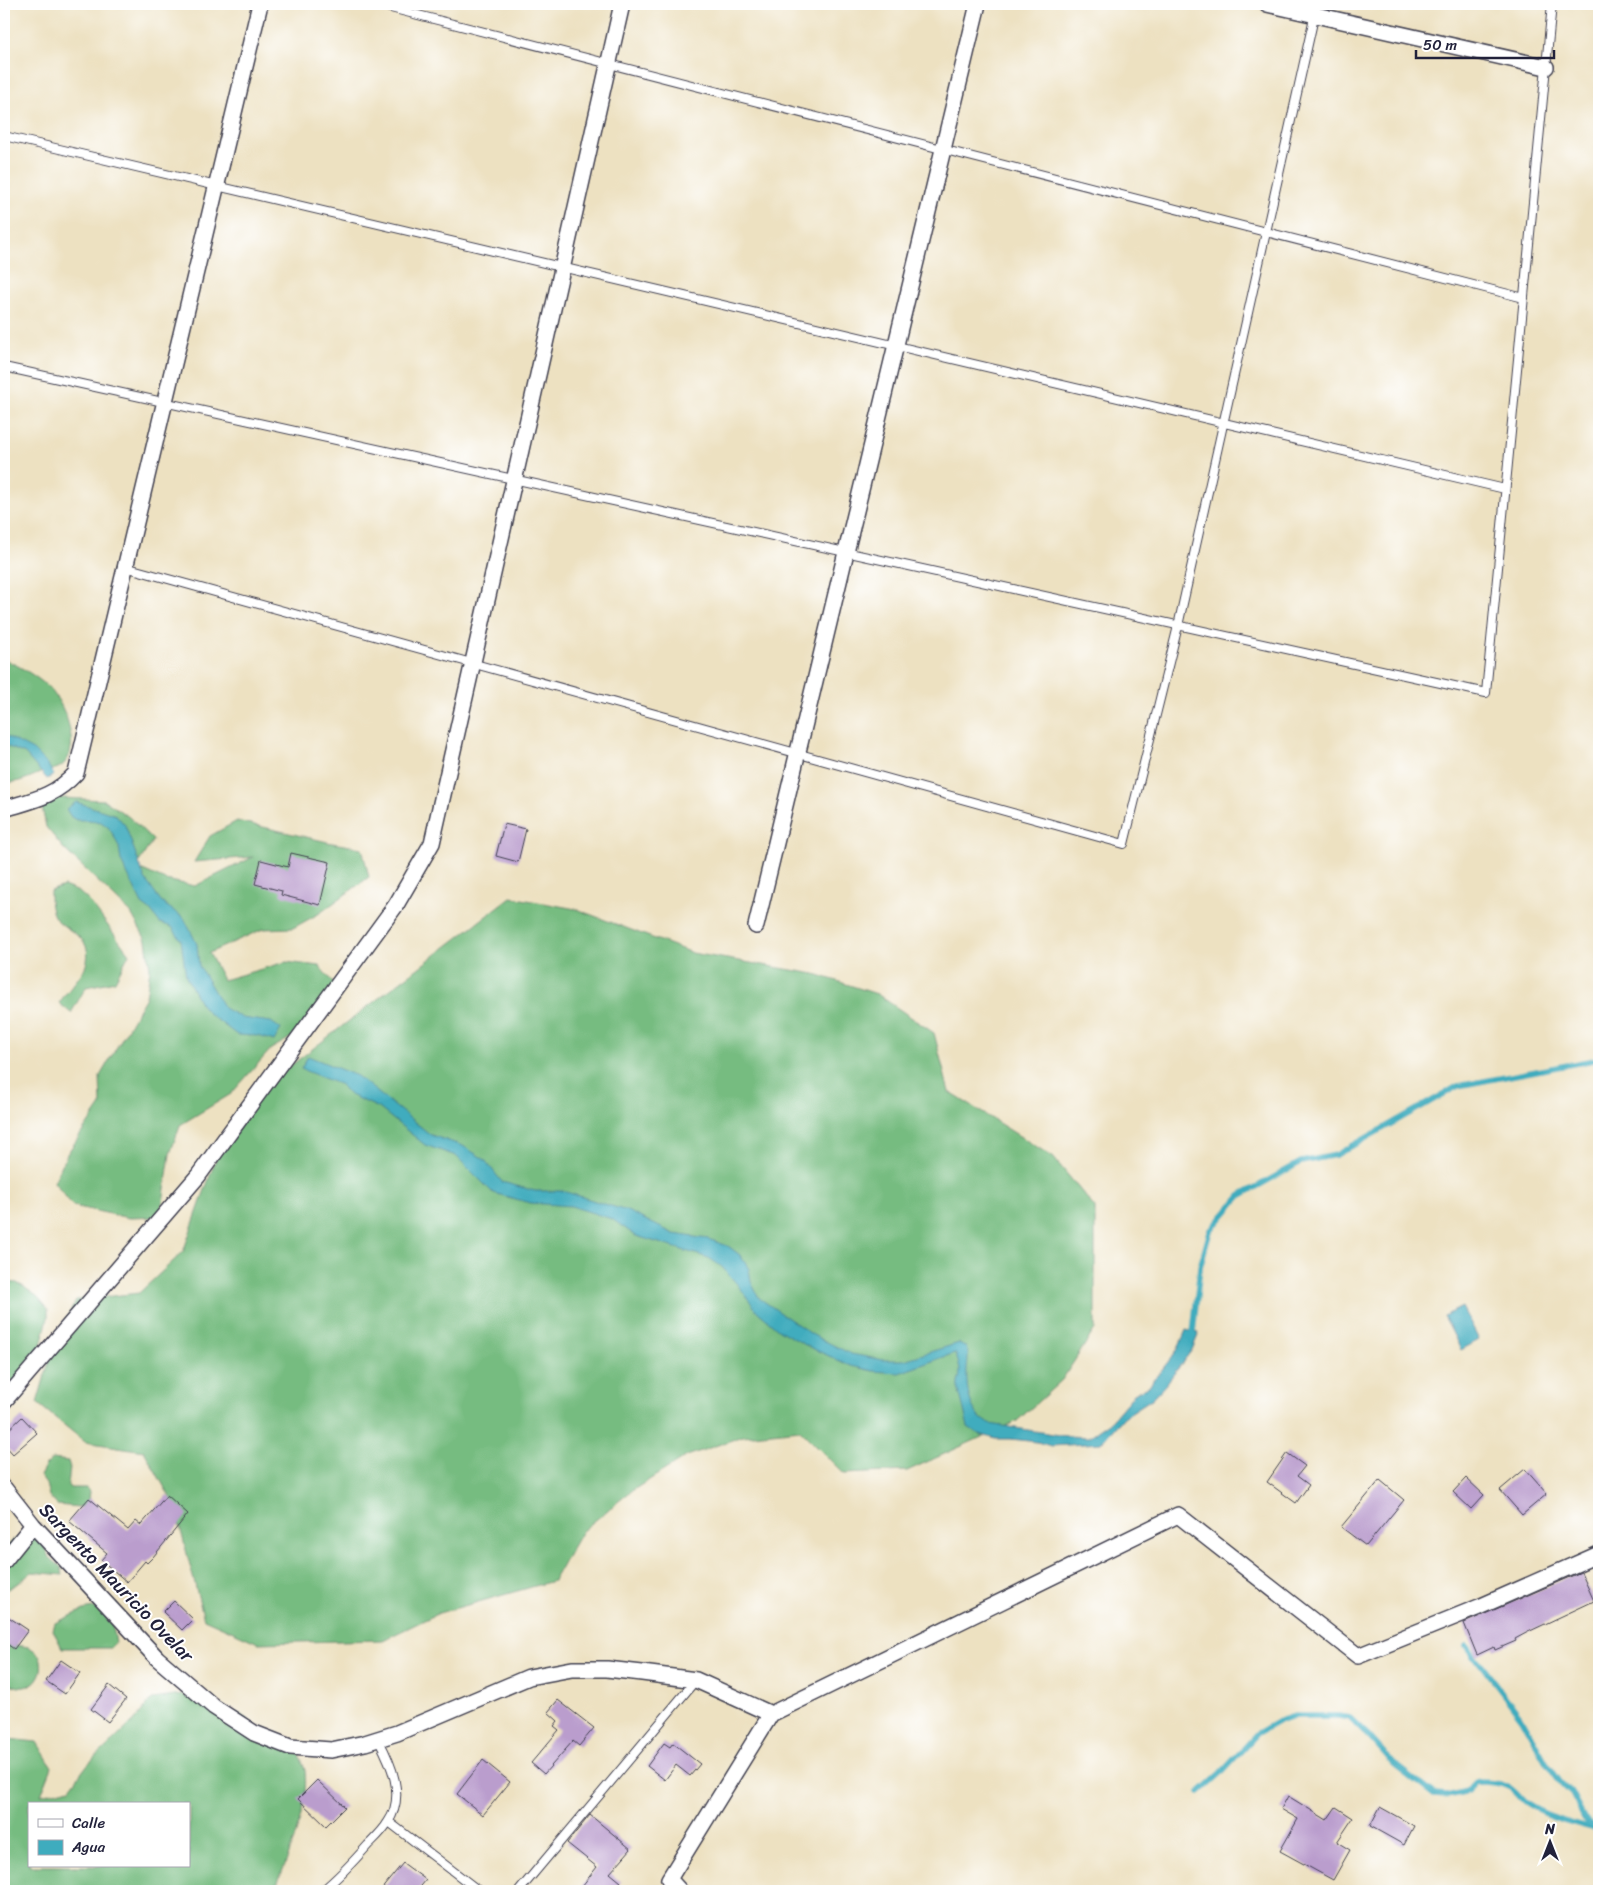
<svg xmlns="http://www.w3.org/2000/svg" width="1603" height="1895" font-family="Sriracha,sans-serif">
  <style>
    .forest { fill: #76bc80; stroke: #4c6f5e; fill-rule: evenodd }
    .water { fill: #3facbe; stroke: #30677c }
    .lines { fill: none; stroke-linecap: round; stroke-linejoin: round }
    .stream { stroke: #3facbe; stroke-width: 5.5 }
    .building { fill: #ba9dcd }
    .lane-casing { stroke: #403f4f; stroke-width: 10 }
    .street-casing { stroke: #403f4f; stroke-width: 18 }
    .lane { stroke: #fff; stroke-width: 8 }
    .street { stroke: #fff; stroke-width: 15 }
    .labels { text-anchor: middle; stroke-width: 4; stroke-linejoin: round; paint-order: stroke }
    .street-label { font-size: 19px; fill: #22223b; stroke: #fff }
  </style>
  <rect width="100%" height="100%" fill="#fff"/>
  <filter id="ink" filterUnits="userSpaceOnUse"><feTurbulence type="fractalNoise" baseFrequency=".02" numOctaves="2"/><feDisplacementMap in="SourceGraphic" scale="10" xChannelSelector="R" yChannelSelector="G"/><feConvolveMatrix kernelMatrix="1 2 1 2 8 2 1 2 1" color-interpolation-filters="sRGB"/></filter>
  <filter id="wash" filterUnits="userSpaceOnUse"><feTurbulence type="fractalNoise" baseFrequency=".0096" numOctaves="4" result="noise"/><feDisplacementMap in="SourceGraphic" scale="20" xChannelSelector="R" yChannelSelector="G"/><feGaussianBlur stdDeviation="1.12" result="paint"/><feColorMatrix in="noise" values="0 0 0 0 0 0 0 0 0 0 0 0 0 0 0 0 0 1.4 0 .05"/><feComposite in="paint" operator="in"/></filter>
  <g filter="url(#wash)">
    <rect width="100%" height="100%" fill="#ede1c1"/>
    <path class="forest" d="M4 659C19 666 33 674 46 685 64 700 86 754 58 768 54 770 48 770 43 772 29 777 19 784 4 782Z
      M40 797 104 800 129 817 153 840 136 867 165 880 195 886 253 857 194 862 210 836 237 821 332 843 362 848 369 877 320 913 293 928 263 929 209 953 223 980 286 962 319 966 341 992 325 1018 271 1049 231 1094 180 1125 170 1154 161 1217 129 1218 73 1206 54 1182 67 1154 101 1105 100 1076 146 997 150 969 146 940 131 913 64 849 46 827Z
      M64 886 79 892 91 903 129 954 115 981 86 987 71 1013 59 1003C65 994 83 974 86 965 94 938 71 934 57 920 50 913 50 901 50 891Z
      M511 897 576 909 692 953 815 974 877 994 934 1033 949 1092 1053 1157 1095 1208V1329L1062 1380 1017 1421 907 1471 844 1474 800 1430 743 1436 687 1456 630 1492 582 1531 553 1581 439 1613 383 1640 258 1643 204 1619 174 1504 144 1451 85 1442 37 1403 55 1341 76 1300 139 1293 183 1252 225 1133 264 1086Z
      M4 1282 17 1283 24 1287 38 1297 48 1309V1318L40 1349 14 1384C0 1371 12 1338 4 1318Z
      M53 1459 68 1461 70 1468 68 1485 70 1488H86L89 1491 88 1501 83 1506 79 1507 57 1505 49 1496 46 1484 40 1476 46 1465Z
      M29 1535 37 1537 43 1541 48 1556 61 1567 63 1575 32 1572 20 1582 4 1591V1549L14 1540Z
      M93 1608H100L111 1619 116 1642 111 1648H62L53 1630 55 1623 84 1610Z
      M4 1646C11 1646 21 1645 28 1647 52 1656 41 1690 19 1687 14 1686 8 1683 4 1681Z
      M182 1695 211 1702 240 1714 264 1732 292 1742C296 1750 304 1762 305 1771 309 1804 290 1854 277 1884L244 1891H4V1741L8 1739 37 1742 52 1767 41 1795 70 1788 88 1764 132 1723 152 1699ZM29 1804H189V1866H29Z"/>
    <path class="water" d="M4 735 33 750 48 765 54 775 47 779 25 754 4 745Z
      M76 802 116 815 125 825 145 879 161 902 184 918 197 944 199 966 224 1008 242 1018 271 1022 281 1029 274 1041 258 1036 237 1035 208 1013 200 1003 186 976 181 940 172 927 160 923 150 910 142 904 121 861 119 847 114 836 108 827 101 822 89 820H76L71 817 66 809Z
      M308 1056 357 1076 431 1135 463 1146 484 1159 502 1182 535 1191H563L627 1211 674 1234 708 1239 728 1246 740 1255 749 1269 751 1282 759 1298 813 1335 851 1354 883 1360H904L959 1343C961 1344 965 1346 966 1347 970 1354 967 1363 967 1370 966 1390 970 1416 990 1424L1066 1436 1089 1437 1109 1423 1134 1394 1150 1385 1178 1349 1186 1330 1199 1333 1192 1350 1166 1384 1153 1398 1124 1417 1101 1443 1051 1446 1037 1442 1011 1439H995L977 1433 968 1427C965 1414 962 1401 958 1388 957 1383 960 1377 960 1372 960 1368 957 1357 955 1353L899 1373 873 1371 851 1366 807 1346 779 1330 757 1311 737 1284 722 1267 709 1258 636 1236 612 1219 571 1206 531 1203 493 1193 456 1156 425 1145 379 1108 350 1095 341 1085 301 1069Z
      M1462 1307 1479 1340 1461 1350 1444 1316Z"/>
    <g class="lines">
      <path class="stream" d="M1190 1338 1193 1333 1200 1267 1210 1231 1240 1196 1301 1162 1336 1155 1458 1086 1599 1059
        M1467 1646 1522 1719 1546 1762 1561 1783 1571 1793 1584 1818 1594 1828
        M1200 1792 1220 1774 1258 1733 1279 1721 1294 1716H1338L1350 1718 1369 1736 1394 1764 1434 1795 1447 1796 1467 1791 1476 1782C1487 1782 1500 1782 1510 1788 1517 1792 1521 1800 1527 1804 1547 1817 1573 1823 1596 1829"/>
    </g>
    <g id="blocks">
      <path class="building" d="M504 824 526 829 518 862 496 856Z
        M291 853 330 862 320 905 281 895 282 891 255 884 261 860 288 867Z
        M22 1417 37 1433 13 1454 4 1444V1434Z
        M1287 1453 1305 1466 1297 1476 1309 1485 1296 1503 1267 1482Z
        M1525 1469 1547 1494 1522 1515 1500 1490Z
        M1466 1478 1484 1495 1471 1509 1453 1492Z
        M1380 1480 1404 1500 1366 1546 1341 1527Z
        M167 1495 188 1514 153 1557 147 1563 145 1561 127 1582 101 1560 107 1553 69 1521 89 1498 128 1530 136 1521 141 1525Z
        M1581 1572 1594 1601 1528 1632 1515 1639 1516 1641 1495 1650 1494 1647 1477 1655 1464 1623Z
        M174 1601 193 1619 182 1630 163 1612Z
        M4 1614 28 1630 14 1649 4 1642Z
        M61 1660 80 1673 65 1694 46 1681Z
        M109 1685 126 1699 108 1722 91 1709Z
        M558 1700 594 1728 579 1746 573 1741 544 1774 531 1763 559 1730 554 1726 558 1721 548 1712Z
        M664 1743 670 1747 673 1743 700 1764 690 1776 676 1765 665 1780 647 1766Z
        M483 1760 510 1782 483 1815 457 1794Z
        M317 1780 345 1807 326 1826 298 1799Z
        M1288 1796 1327 1820 1336 1807 1353 1818 1337 1842 1350 1850 1333 1880 1280 1851 1298 1819 1281 1809Z
        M1380 1807 1414 1826 1404 1845 1370 1826Z
        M590 1815 631 1849 610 1873 621 1882 613 1891H578L597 1867 567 1843Z
        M403 1863 426 1880 417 1891H380Z"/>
    </g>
  </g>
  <g filter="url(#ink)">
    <use href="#blocks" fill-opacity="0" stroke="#403f4f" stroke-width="1"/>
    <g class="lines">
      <g class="lane-casing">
        <path id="lane" d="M375 4 1524 298
          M4 136 1505 489
          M4 367 1486 693 1552 4
          M125 567 1124 844 1178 626 1317 4
          M389 1822 479 1891
          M322 1891C339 1877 353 1862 368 1845 375 1838 383 1831 388 1822 406 1796 391 1763 378 1739
          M519 1891 696 1680"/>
      </g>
      <g class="street-casing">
        <path id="street" d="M1267 4 1546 67
          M4 809C33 800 54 797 76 773L260 4
          M756 926 978 4
          M4 1401 198 1176 396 905 432 843 622 4
          M4 1488 33 1525 157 1658 214 1707 254 1733 290 1747 331 1750 365 1743 397 1733 529 1677 572 1669H607L642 1673 696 1680 771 1714
          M4 1561 33 1525
          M680 1891 669 1879 771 1714 1178 1515 1358 1656 1479 1607 1599 1554"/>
      </g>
      <use href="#lane" class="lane"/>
      <use href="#street" class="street"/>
    </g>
  </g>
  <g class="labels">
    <g class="street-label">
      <text transform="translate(117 1582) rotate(46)" y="7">Sargento Mauricio Ovelar</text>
    </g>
  </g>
  <rect width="1603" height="1895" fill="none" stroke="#fff" stroke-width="20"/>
  <rect x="28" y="1802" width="162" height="65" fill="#ffffff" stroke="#a7a7b1"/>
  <rect x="38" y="1819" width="25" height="8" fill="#ffffff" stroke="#a7a7b1"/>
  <text x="72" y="1828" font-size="15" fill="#22223b">Calle</text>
  <rect x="38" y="1840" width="25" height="15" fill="#3facbe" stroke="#a7a7b1"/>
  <text x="72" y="1852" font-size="15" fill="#22223b">Agua</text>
  <g transform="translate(1550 1842)" stroke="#ffffff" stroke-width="4" paint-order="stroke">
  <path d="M0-4L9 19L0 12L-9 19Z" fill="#22223b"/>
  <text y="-8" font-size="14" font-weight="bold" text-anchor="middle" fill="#22223b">N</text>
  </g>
  <path d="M1416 50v8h138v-8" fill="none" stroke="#22223b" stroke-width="2.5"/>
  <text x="1423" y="50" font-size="15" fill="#22223b" stroke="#ffffff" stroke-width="4" paint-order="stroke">50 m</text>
</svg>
